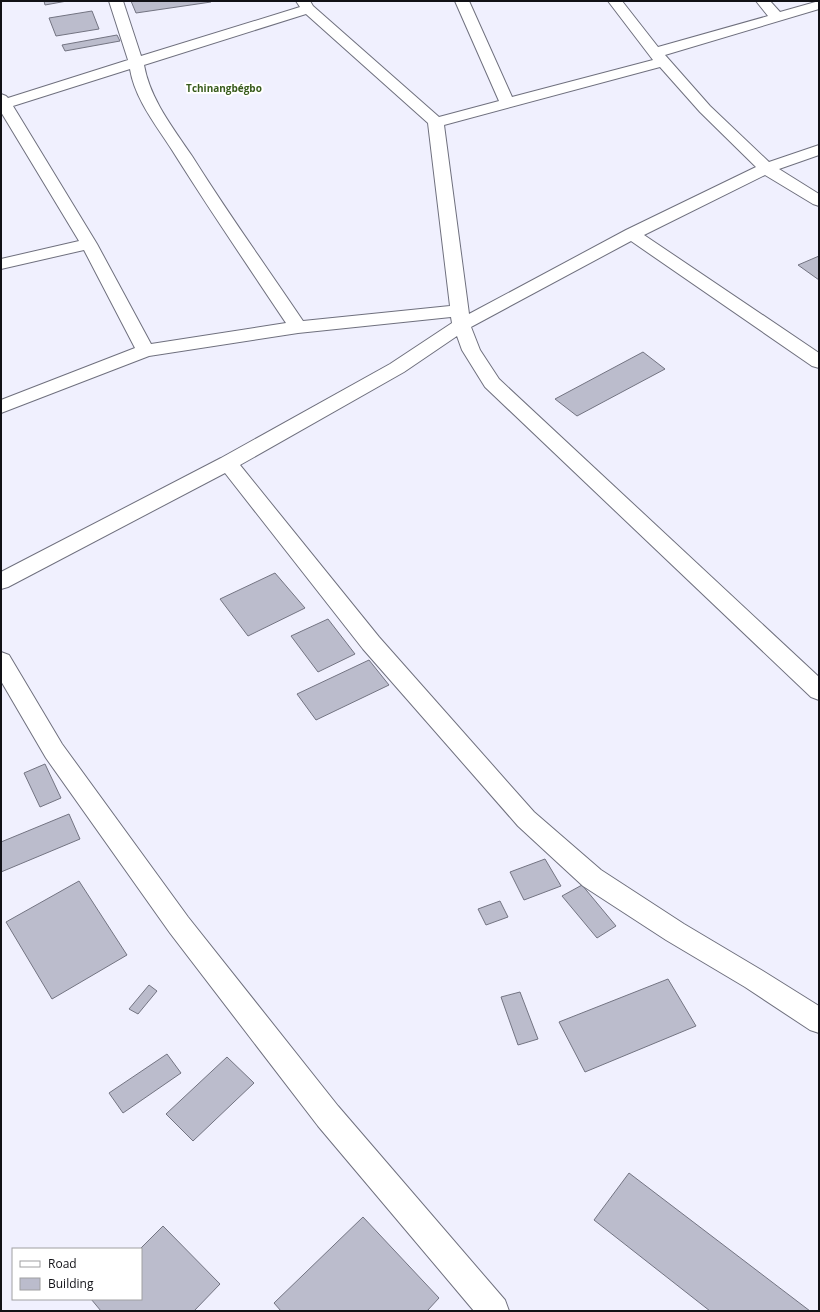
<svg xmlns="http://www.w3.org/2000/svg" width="820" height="1312" font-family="'Open Sans',sans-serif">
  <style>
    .building { fill: #bbbccc; stroke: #737482 }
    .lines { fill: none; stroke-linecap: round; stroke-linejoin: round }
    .street-casing { stroke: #6f707e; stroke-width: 2 }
    .street { fill: #fff; fill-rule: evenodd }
    .labels { text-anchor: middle; stroke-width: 4; stroke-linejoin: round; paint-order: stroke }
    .far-quarter-label { font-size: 10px; font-weight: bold; fill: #385b1c; stroke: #fff }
  </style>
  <rect width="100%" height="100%" fill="#f0f0fe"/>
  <path class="building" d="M44 1H67L45 5Z
    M131 1H210L211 2 136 13Z
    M92 11 99 29 56 36 49 18Z
    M117 35 120 41 65 51 62 45Z
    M819 256V280L798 265Z
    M643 352 665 369 577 416 555 399Z
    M275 573 305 608 248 636 220 599Z
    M328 619 355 654 318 672 291 636Z
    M369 660 389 685 316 720 297 694Z
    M45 764 61 798 40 807 24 773Z
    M69 814 80 839 1 872V842Z
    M545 859 561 886 524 900 510 872Z
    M79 881 127 955 52 999 6 922Z
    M582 885 616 926 597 938 562 896Z
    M500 901 508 917 486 925 478 909Z
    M668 979 696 1026 585 1072 559 1022Z
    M149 985 157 991 138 1014 129 1009Z
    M520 992 538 1039 518 1045 501 997Z
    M167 1054 181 1073 123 1113 109 1093Z
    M227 1057 254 1083 193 1141 166 1114Z
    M629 1173 810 1311H710L594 1220Z
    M363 1217 439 1298 427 1311H281L274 1303Z
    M163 1226 220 1284 194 1311H101L91 1299H141V1249H140Z"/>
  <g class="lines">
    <g class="street-casing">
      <path id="street" d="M109 1H123L141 56 300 7 296 1H310L313 6 439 117 499 101 455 1H469L512 97 653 60 608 1H622L658 47 768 16 756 1H770L780 12 819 1V9L665 55 710 106 769 162 819 145V155L779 169 819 194V206L813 204 765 175 644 235 819 353V368L812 366 631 241 471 327 480 350 499 379 819 677V700L811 697 485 387 462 350 457 336 404 372 240 465 379 637 534 812 601 870 684 924 763 971 819 1006V1033L810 1030 745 987 666 940 583 886 518 826 363 649 225 473 8 587 1 589V572L221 458 390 364 452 323 451 317 298 333 149 356 1 413V400L135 348 84 250 1 269V259L79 241 1 112V94L6 96 8 98 128 60ZM306 14 428 123 450 306 303 321C266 266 227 212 192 156 173 128 150 99 144 65ZM660 67 700 112 756 167 626 230 469 314 444 125ZM130 69C135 99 156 125 172 150 209 209 248 266 286 323L151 344 97 244 13 106Z
        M1 652 9 655 62 744 188 917 338 1106 505 1300 509 1311H474L318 1126 170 933 46 758 1 681Z"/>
    </g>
    <use href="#street" class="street"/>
  </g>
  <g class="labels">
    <g class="far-quarter-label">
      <text x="224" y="92">Tchinangbégbo</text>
    </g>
  </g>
  <rect width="820" height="1312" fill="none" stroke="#111116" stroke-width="4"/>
  <rect x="12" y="1248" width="130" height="52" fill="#ffffff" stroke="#a0a0a2"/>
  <rect x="20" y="1261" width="20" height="6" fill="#ffffff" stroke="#a0a0a2"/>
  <text x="48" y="1268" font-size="12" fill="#111116">Road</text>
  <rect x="20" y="1278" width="20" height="12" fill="#bbbccc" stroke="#a0a0a2"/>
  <text x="48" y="1288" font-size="12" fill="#111116">Building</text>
</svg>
